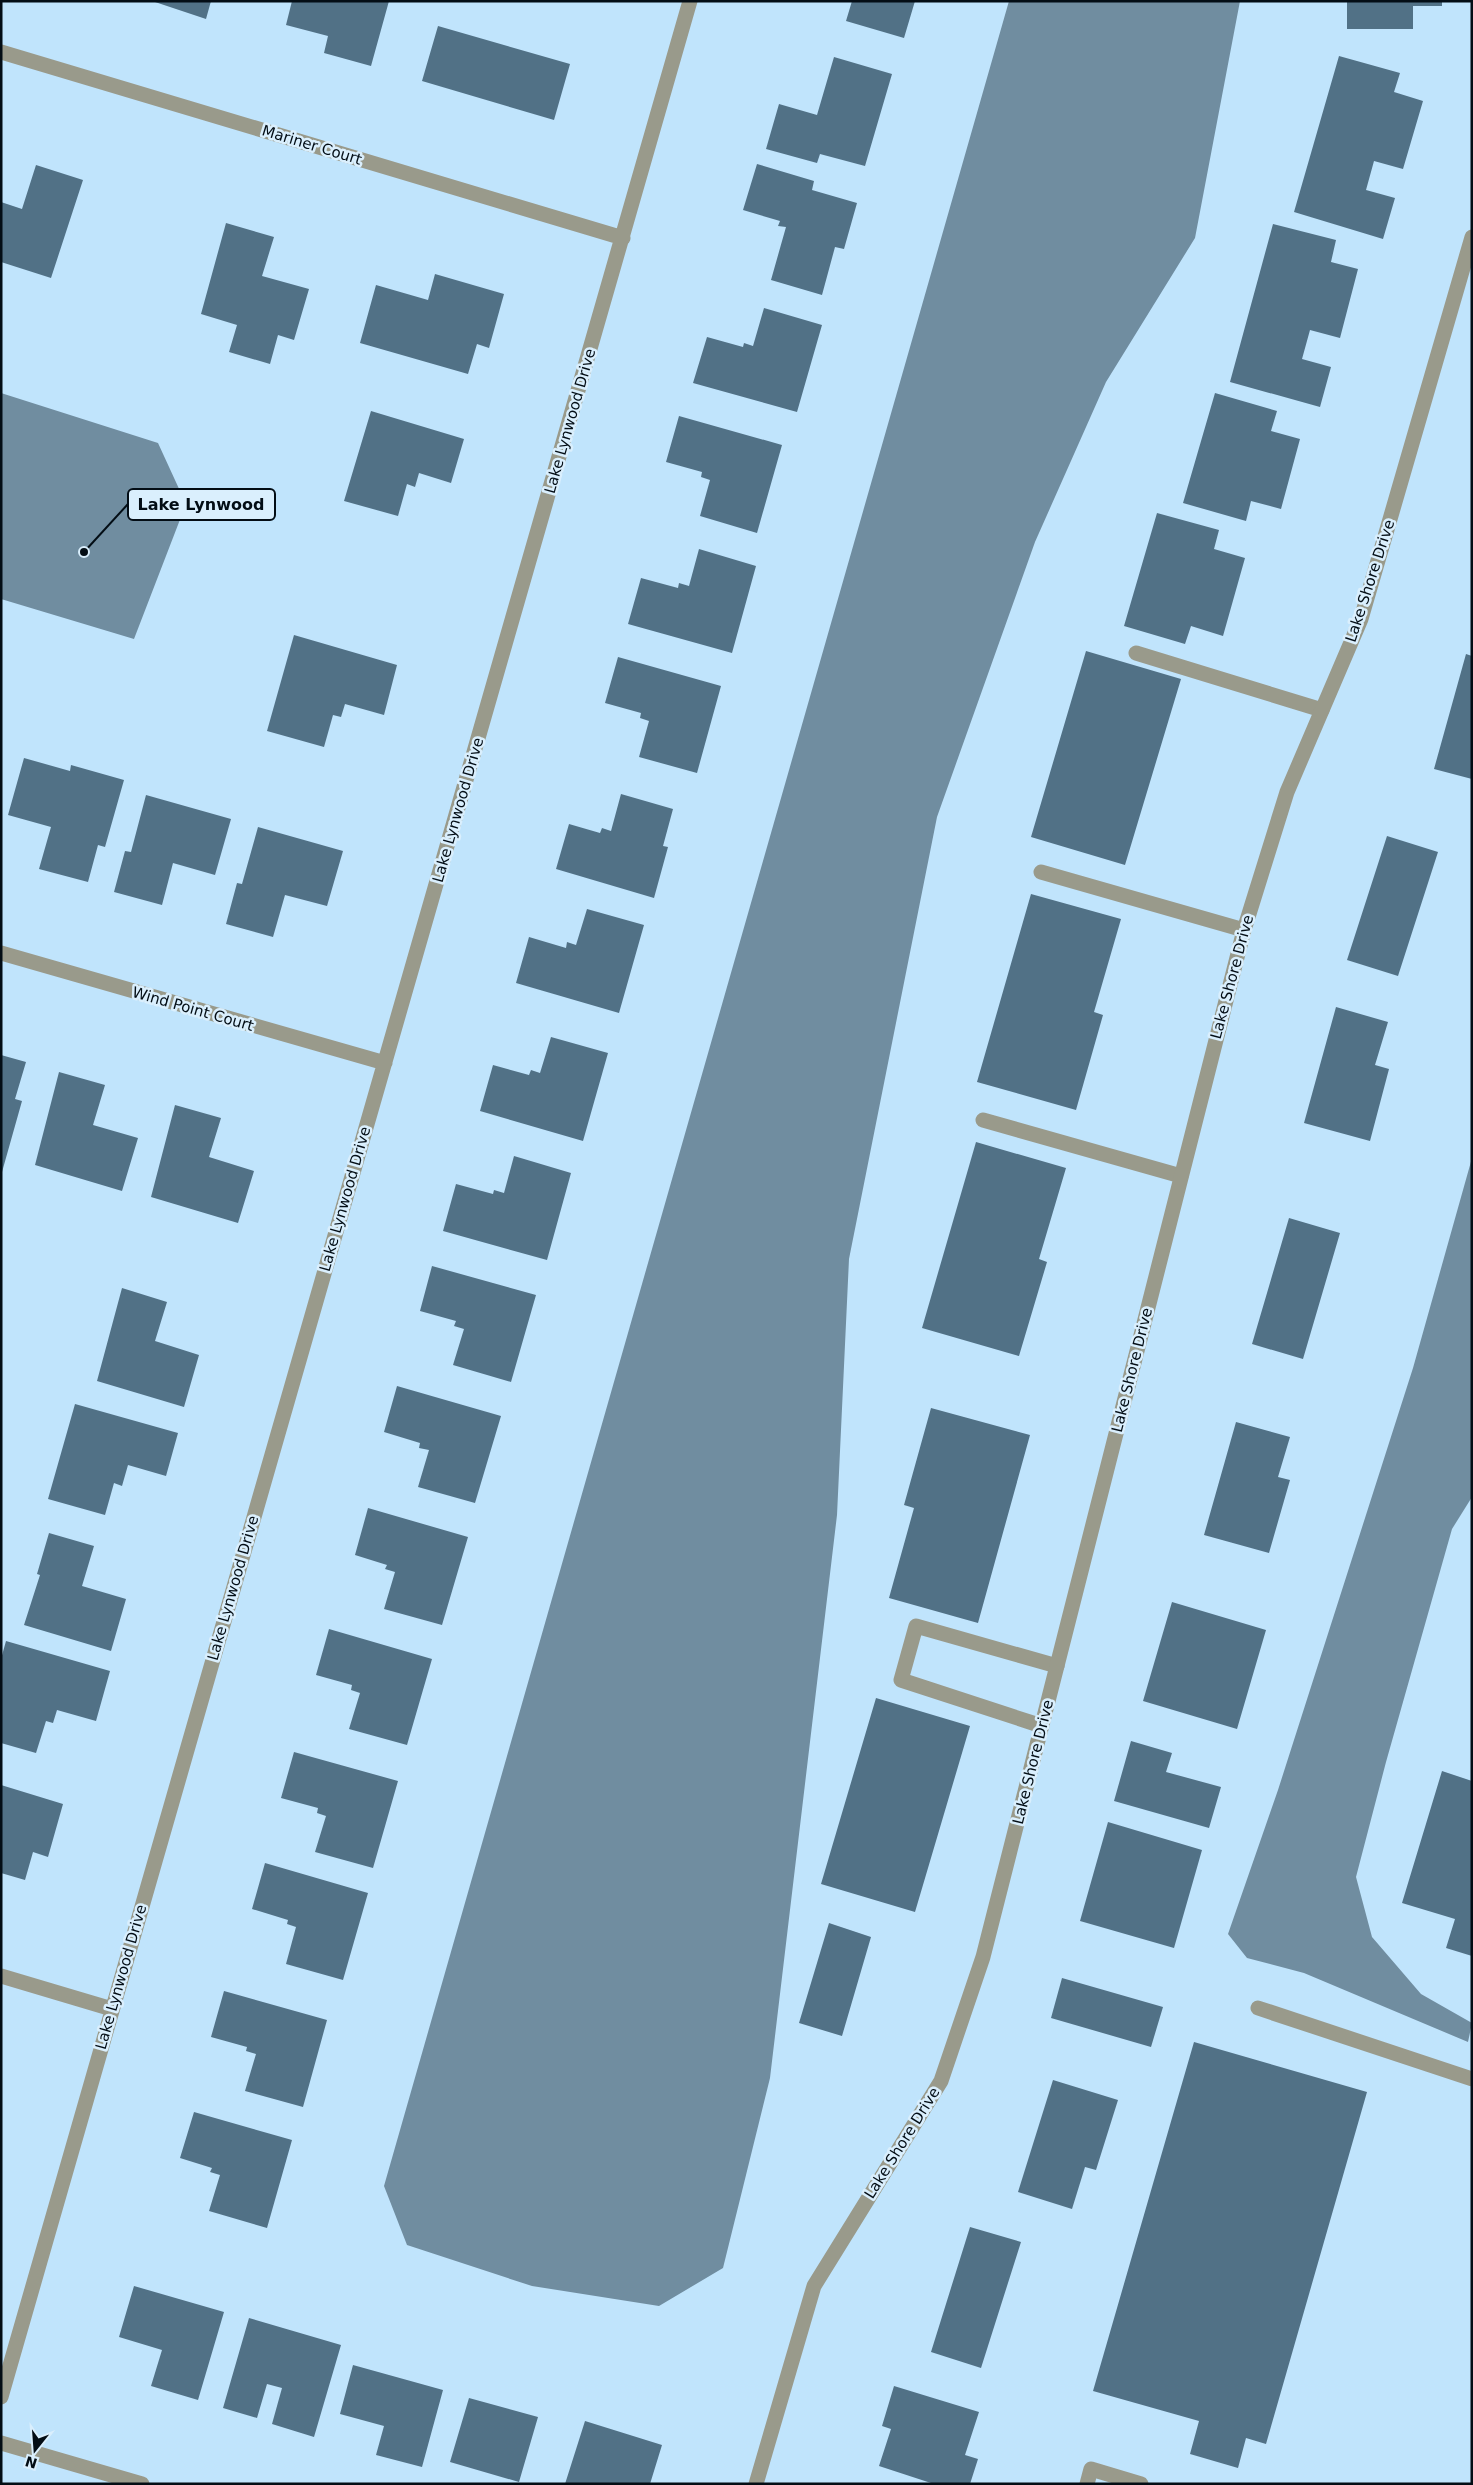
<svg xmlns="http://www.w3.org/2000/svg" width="1473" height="2485" font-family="'DejaVu Sans',sans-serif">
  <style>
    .water { fill: #708da0 }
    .building { fill: #517186 }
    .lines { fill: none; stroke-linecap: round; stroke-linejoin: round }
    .lane { stroke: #999a8b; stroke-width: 15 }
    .street { stroke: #999a8b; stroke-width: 15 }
    .labels { text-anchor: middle; stroke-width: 5; stroke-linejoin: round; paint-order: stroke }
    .street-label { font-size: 15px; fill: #030d15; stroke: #daeffd }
    .leader { fill: none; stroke: #030d15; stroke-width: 2 }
    .callout-dot { fill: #030d15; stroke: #daeffd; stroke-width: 2 }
    .callout { fill: #daeffd; stroke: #030d15; stroke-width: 2 }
    .callout-label { font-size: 16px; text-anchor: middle; font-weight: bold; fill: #030d15 }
  </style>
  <rect width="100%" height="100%" fill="#c0e4fc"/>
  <path class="water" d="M1009 1H1240L1195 238 1106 382 1035 542 937 817 849 1259 837 1515 770 2078 723 2268 659 2306 532 2286 407 2245 384 2186Z
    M1 393 158 443 186 504 134 639 1 599Z
    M1472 1158V1497L1452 1529 1386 1762 1356 1877 1372 1937 1421 1994 1472 2023 1468 2042 1304 1973 1247 1958 1228 1934 1278 1790 1413 1368Z"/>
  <path class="building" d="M152 1H211L206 19Z
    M292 1H389L371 66 324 53 328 36 286 25Z
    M852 1H915L904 38 846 21Z
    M1347 1H1442V6H1413V29H1347Z
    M438 26 570 64 554 120 422 81Z
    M1339 56 1400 73 1394 92 1423 101 1403 169 1374 161 1366 190 1395 198 1383 239 1294 212Z
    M834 57 892 74 865 166 820 154 817 163 766 149 779 104 817 115Z
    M757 164 814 181 812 190 857 203 844 249 835 247 822 295 771 280 786 227 778 226 780 221 743 210Z
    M36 165 83 180 51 278 1 262V202L22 209Z
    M226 223 274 237 262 276 309 289 294 340 278 335 270 364 229 352 237 325 201 314Z
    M1273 224 1336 240 1331 262 1358 269 1340 338 1310 330 1302 359 1331 367 1320 407 1230 382Z
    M435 274 504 294 489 348 477 344 468 374 360 343 376 285 428 300Z
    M764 308 822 325 797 412 693 383 707 337 743 347 744 343 753 346Z
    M1215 393 1277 411 1271 431 1300 439 1281 509 1251 501 1246 521 1183 503Z
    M371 411 464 439 451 483 419 473 415 487 407 484 398 516 344 501Z
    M679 416 782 445 757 533 700 516 710 480 701 477 702 472 666 462Z
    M1157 513 1219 530 1214 549 1245 558 1223 636 1191 626 1185 644 1124 626Z
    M699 549 756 566 732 653 628 624 641 578 678 588 679 583 689 586Z
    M294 635 397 665 384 715 345 704 341 717 333 715 324 747 267 731Z
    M1086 651 1181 679 1125 865 1031 837Z
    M1466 654 1472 656V779L1434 769Z
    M618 657 721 686 697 773 639 757 649 721 640 718 641 713 605 703Z
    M24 758 70 771 71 765 124 780 105 847 98 845 88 882 39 869 51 827 8 815Z
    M621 794 673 809 663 846 668 847 654 898 556 869 569 824 600 833 602 828 611 831Z
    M146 795 231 819 215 875 173 863 162 905 114 892 125 851 131 852Z
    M258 827 343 851 327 906 285 895 273 937 226 924 237 883 242 884Z
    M1387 836 1438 852 1398 976 1347 960Z
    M1031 894 1121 919 1094 1012 1103 1015 1076 1110 977 1082Z
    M587 909 644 925 619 1013 516 983 529 937 566 948 567 942 576 945Z
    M1336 1007 1388 1022 1375 1065 1389 1069 1370 1141 1304 1123Z
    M551 1037 608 1053 583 1141 480 1111 493 1065 529 1075 531 1070 540 1073Z
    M1 1055 26 1062 15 1099 22 1101 2 1172Z
    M59 1072 105 1085 93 1125 138 1138 122 1191 35 1165Z
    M175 1105 221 1118 209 1157 254 1171 238 1223 151 1197Z
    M976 1142 1066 1168 1039 1259 1047 1262 1019 1356 922 1328Z
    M514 1156 571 1173 547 1260 443 1231 456 1184 493 1194 494 1190 504 1193Z
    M1289 1218 1340 1233 1303 1359 1252 1344Z
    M432 1266 536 1295 511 1382 453 1365 464 1329 454 1326 456 1321 420 1311Z
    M122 1288 167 1302 155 1341 199 1355 184 1407 97 1381Z
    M397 1386 501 1416 475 1503 418 1487 429 1450 419 1448 420 1443 384 1432Z
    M75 1404 178 1433 166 1476 128 1465 122 1486 114 1483 105 1515 48 1499Z
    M931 1408 1030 1435 978 1623 889 1598 914 1508 904 1505Z
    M1236 1422 1290 1437 1278 1477 1290 1480 1269 1553 1204 1535Z
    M368 1508 468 1537 442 1625 384 1609 395 1572 385 1569 387 1565 355 1555Z
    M49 1533 94 1546 82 1586 126 1599 111 1651 24 1625 40 1575 37 1574Z
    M1172 1602 1266 1630 1237 1729 1143 1701Z
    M329 1629 432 1659 407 1745 349 1729 360 1693 351 1690 352 1685 316 1675Z
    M6 1641 110 1671 96 1721 57 1710 53 1723 46 1721 36 1753 1 1743V1659Z
    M876 1698 970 1726 915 1912 821 1884Z
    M1131 1741 1172 1753 1166 1772 1221 1787 1209 1828 1114 1801Z
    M294 1752 398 1781 373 1868 315 1852 326 1816 317 1813 318 1808 281 1798Z
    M1442 1771 1472 1781V1956L1446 1948 1455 1919 1402 1903Z
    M1 1785 63 1804 48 1857 33 1852 25 1880 1 1873Z
    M1108 1822 1202 1850 1174 1948 1080 1921Z
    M265 1863 368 1893 343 1980 286 1964 296 1927 287 1924 288 1920 252 1909Z
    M829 1923 871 1937 842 2036 799 2023Z
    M1062 1978 1163 2007 1151 2047 1051 2018Z
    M224 1991 327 2020 303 2107 245 2091 256 2054 246 2051 247 2047 211 2037Z
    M1194 2042 1367 2092 1266 2444 1246 2438 1238 2468 1190 2454 1199 2421 1093 2391Z
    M1053 2080 1118 2100 1096 2170 1085 2167 1072 2209 1018 2192Z
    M194 2112 292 2140 267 2228 209 2211 220 2175 210 2172 212 2168 180 2158Z
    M970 2227 1021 2242 981 2368 931 2352Z
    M134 2286 224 2312 198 2400 151 2386 162 2350 119 2337Z
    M249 2318 341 2345 314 2437 272 2424 282 2388 267 2384 257 2418 223 2408Z
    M353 2365 443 2390 422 2467 376 2455 384 2426 340 2414Z
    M894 2386 979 2412 965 2455 978 2459 970 2484H934L879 2466 891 2429 882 2426Z
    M469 2398 538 2417 519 2482 450 2462Z
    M585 2421 662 2445 650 2484H565Z"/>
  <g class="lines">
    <path class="lane" d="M1136 653 1322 710
      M1041 872 1244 930
      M983 1120 1181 1176
      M1042 1726 901 1680 916 1626 1057 1666
      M1258 2008 1472 2079
      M1087 2484 1091 2469 1141 2484"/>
    <path class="street" d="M1 52 623 238
      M1 953 385 1063
      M1 1976 112 2009
      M1 2397 690 1
      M1 2443 142 2484
      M756 2484 814 2286 941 2081 983 1957 1244 930 1287 792 1361 619 1472 237"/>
  </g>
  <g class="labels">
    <g class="street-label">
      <text transform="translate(312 145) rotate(17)" y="5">Mariner Court</text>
      <text transform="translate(570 421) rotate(-74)" y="5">Lake Lynwood Drive</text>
      <text transform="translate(1370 581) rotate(-72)" y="5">Lake Shore Drive</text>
      <text transform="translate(458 810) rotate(-74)" y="5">Lake Lynwood Drive</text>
      <text transform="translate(1232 977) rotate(-75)" y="5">Lake Shore Drive</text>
      <text transform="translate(193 1009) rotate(16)" y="5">Wind Point Court</text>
      <text transform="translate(345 1199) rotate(-74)" y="5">Lake Lynwood Drive</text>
      <text transform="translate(1132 1370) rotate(-76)" y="5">Lake Shore Drive</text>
      <text transform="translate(233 1588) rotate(-74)" y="5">Lake Lynwood Drive</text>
      <text transform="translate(1033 1762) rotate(-76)" y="5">Lake Shore Drive</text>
      <text transform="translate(121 1977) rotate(-74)" y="5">Lake Lynwood Drive</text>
      <text transform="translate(902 2143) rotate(-58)" y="5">Lake Shore Drive</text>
    </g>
  </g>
  <path class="leader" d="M84 552L128 504"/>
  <circle class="callout-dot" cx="84" cy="552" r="5"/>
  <rect class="callout" x="128" y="489" width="147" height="31" rx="5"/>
  <g class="callout-label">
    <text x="201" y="510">Lake Lynwood</text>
  </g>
  <rect width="1473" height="2485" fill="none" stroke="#030d15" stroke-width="5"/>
  <g transform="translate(35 2450) rotate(197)" stroke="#daeffd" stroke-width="4" paint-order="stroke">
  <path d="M0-4L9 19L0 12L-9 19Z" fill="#030d15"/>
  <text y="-8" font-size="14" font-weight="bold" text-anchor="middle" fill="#030d15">N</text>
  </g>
</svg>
